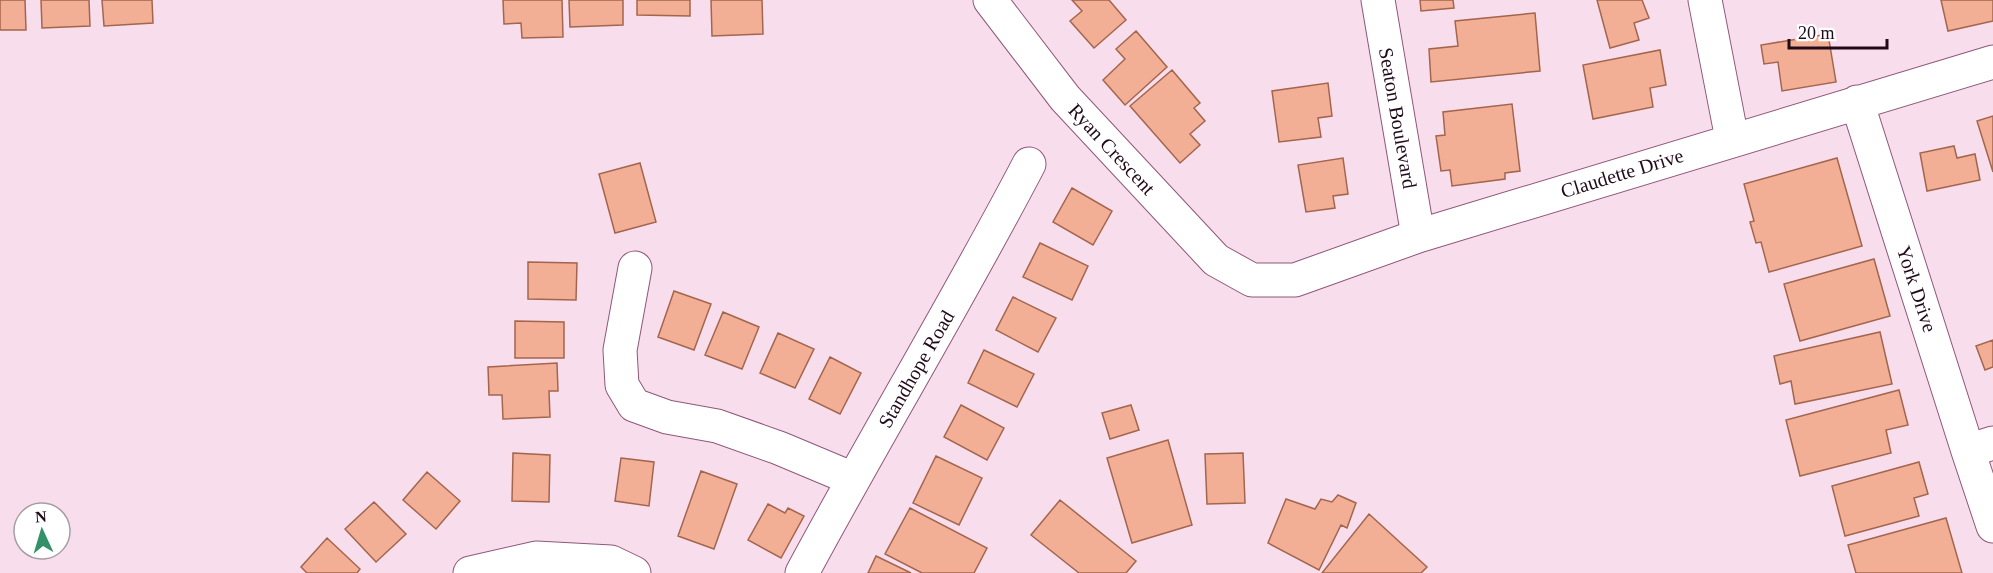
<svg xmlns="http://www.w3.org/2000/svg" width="1993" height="573" font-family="'Times New Roman',serif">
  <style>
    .building { fill: #f3af95; stroke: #a3654d; stroke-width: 1.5 }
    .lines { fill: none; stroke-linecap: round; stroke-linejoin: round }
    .minor-casing { stroke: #8f577a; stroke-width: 35 }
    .minor { stroke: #fff; stroke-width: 33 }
    .labels { text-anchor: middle; stroke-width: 6; stroke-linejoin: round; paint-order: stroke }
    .street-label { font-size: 20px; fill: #210b19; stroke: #fff }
  </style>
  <rect width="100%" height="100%" fill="#f8deed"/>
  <path class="building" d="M0 0H25L26 30H0Z
    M41 0H89L90 26 42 28Z
    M102 0H152L153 23 104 26Z
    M503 0H562L563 37 522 38 521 23 504 24Z
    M569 0H623V25L570 27Z
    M637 0H690V16L637 15Z
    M711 0H762L763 34 712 36Z
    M1072 0H1109L1126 20 1094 48 1070 21 1082 11Z
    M1420 0H1453L1454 8 1421 11Z
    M1597 0H1642L1649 18 1634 23 1639 40 1610 48Z
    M1941 0H1993V21L1948 31Z
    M1535 13 1540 71 1431 82 1429 49 1458 46 1455 21Z
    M1136 31 1167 67 1125 105 1103 80 1125 59 1116 49Z
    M1828 34 1836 82 1782 91 1778 62 1764 64 1761 45Z
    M1660 50 1666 85 1650 88 1653 107 1593 119 1583 65Z
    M1172 70 1200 103 1194 108 1205 121 1190 134 1200 145 1180 163 1130 106Z
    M1328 83 1332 116 1318 118 1321 137 1279 142 1272 91Z
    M1512 104 1520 171 1505 173V179L1452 186 1450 170 1441 171 1436 136 1445 135 1443 112Z
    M1993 116V172L1977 121Z
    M1954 146 1957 158 1975 154 1980 180 1927 191 1920 153Z
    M1343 158 1348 194 1333 196 1335 208 1306 212 1298 165Z
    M1837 158 1862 246 1769 272 1761 242 1756 243 1750 222 1754 221 1744 184Z
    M640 163 656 222 615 233 599 174Z
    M1072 188 1112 211 1093 245 1053 222Z
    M1040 243 1088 266 1072 300 1023 277Z
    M1874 259 1890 316 1800 341 1784 284Z
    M528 262 577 263 576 300 528 299Z
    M674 291 711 304 694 350 658 337Z
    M1013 297 1056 318 1038 352 996 330Z
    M723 312 759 327 742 369 705 355Z
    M515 321 564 322V358H515Z
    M1880 332 1892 384 1795 404 1791 381 1780 384 1774 356Z
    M778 333 814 349 795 388 760 373Z
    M1993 340V367L1985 370 1976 346Z
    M984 350 1034 374 1017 407 968 383Z
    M830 357 861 373 840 414 809 399Z
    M557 363 558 391H549L550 417 503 419 502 395H489L488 367Z
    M1899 390 1908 425 1886 430 1891 453 1800 476 1786 420Z
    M961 405 1004 428 987 460 944 437Z
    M1131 405 1139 430 1110 439 1102 413Z
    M1168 440 1192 525 1132 543 1107 458Z
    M513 453 550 455 549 502 512 501Z
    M1243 453 1245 503 1207 504 1205 454Z
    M936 456 982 478 959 525 913 503Z
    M621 458 654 462 649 506 615 501Z
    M1919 462 1928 494 1914 498 1919 516 1845 536 1832 486Z
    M701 471 737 484 714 549 678 536Z
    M427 472 460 501 436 529 403 500Z
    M1338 495 1356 503 1347 528 1341 525 1319 570 1268 543 1286 499 1315 509 1321 499 1332 502Z
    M1060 500 1136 561 1126 573H1079L1031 535Z
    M374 502 406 534 376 562 345 529Z
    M768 504 785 513 788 508 804 516 781 558 748 540Z
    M910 508 987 548 974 573H922L885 554Z
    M1369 514 1427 567 1421 573H1322Z
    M1946 518 1962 573H1856L1848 545Z
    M327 538 360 569 357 573H307L301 567Z
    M876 556 911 573H868Z"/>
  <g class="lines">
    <g class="minor-casing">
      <path id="minor" d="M990 0 1065 98 1216 260 1252 280H1295L1418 236 1993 62
        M1378 0 1418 236
        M1705 0 1732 139
        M1857 102 1968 451 1993 443
        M635 268 620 350 622 385 634 405 667 417 717 426 779 448 853 479
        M1968 451 1993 526
        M470 573 536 558 611 562 634 573
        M802 573C876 435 957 302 1029 164"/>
    </g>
    <use href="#minor" class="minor"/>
  </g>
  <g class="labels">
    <g class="street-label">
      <text transform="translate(1398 118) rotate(80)" y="7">Seaton Boulevard</text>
      <text transform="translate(1112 149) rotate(47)" y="7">Ryan Crescent</text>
      <text transform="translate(1622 173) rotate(-17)" y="7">Claudette Drive</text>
      <text transform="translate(1917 289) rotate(72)" y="7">York Drive</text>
      <text transform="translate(916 369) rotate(-60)" y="7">Standhope Road</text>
    </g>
  </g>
  <g transform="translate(42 531) rotate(356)"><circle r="28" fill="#ffffff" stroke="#a69da3" stroke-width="1.5"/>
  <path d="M0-4.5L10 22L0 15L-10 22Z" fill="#33916a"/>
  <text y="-9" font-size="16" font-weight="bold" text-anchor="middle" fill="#210b19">N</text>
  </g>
  <path d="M1789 39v9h98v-9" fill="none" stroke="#210b19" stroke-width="3"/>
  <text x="1798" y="39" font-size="18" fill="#210b19" stroke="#ffffff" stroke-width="4.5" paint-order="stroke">20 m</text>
</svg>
